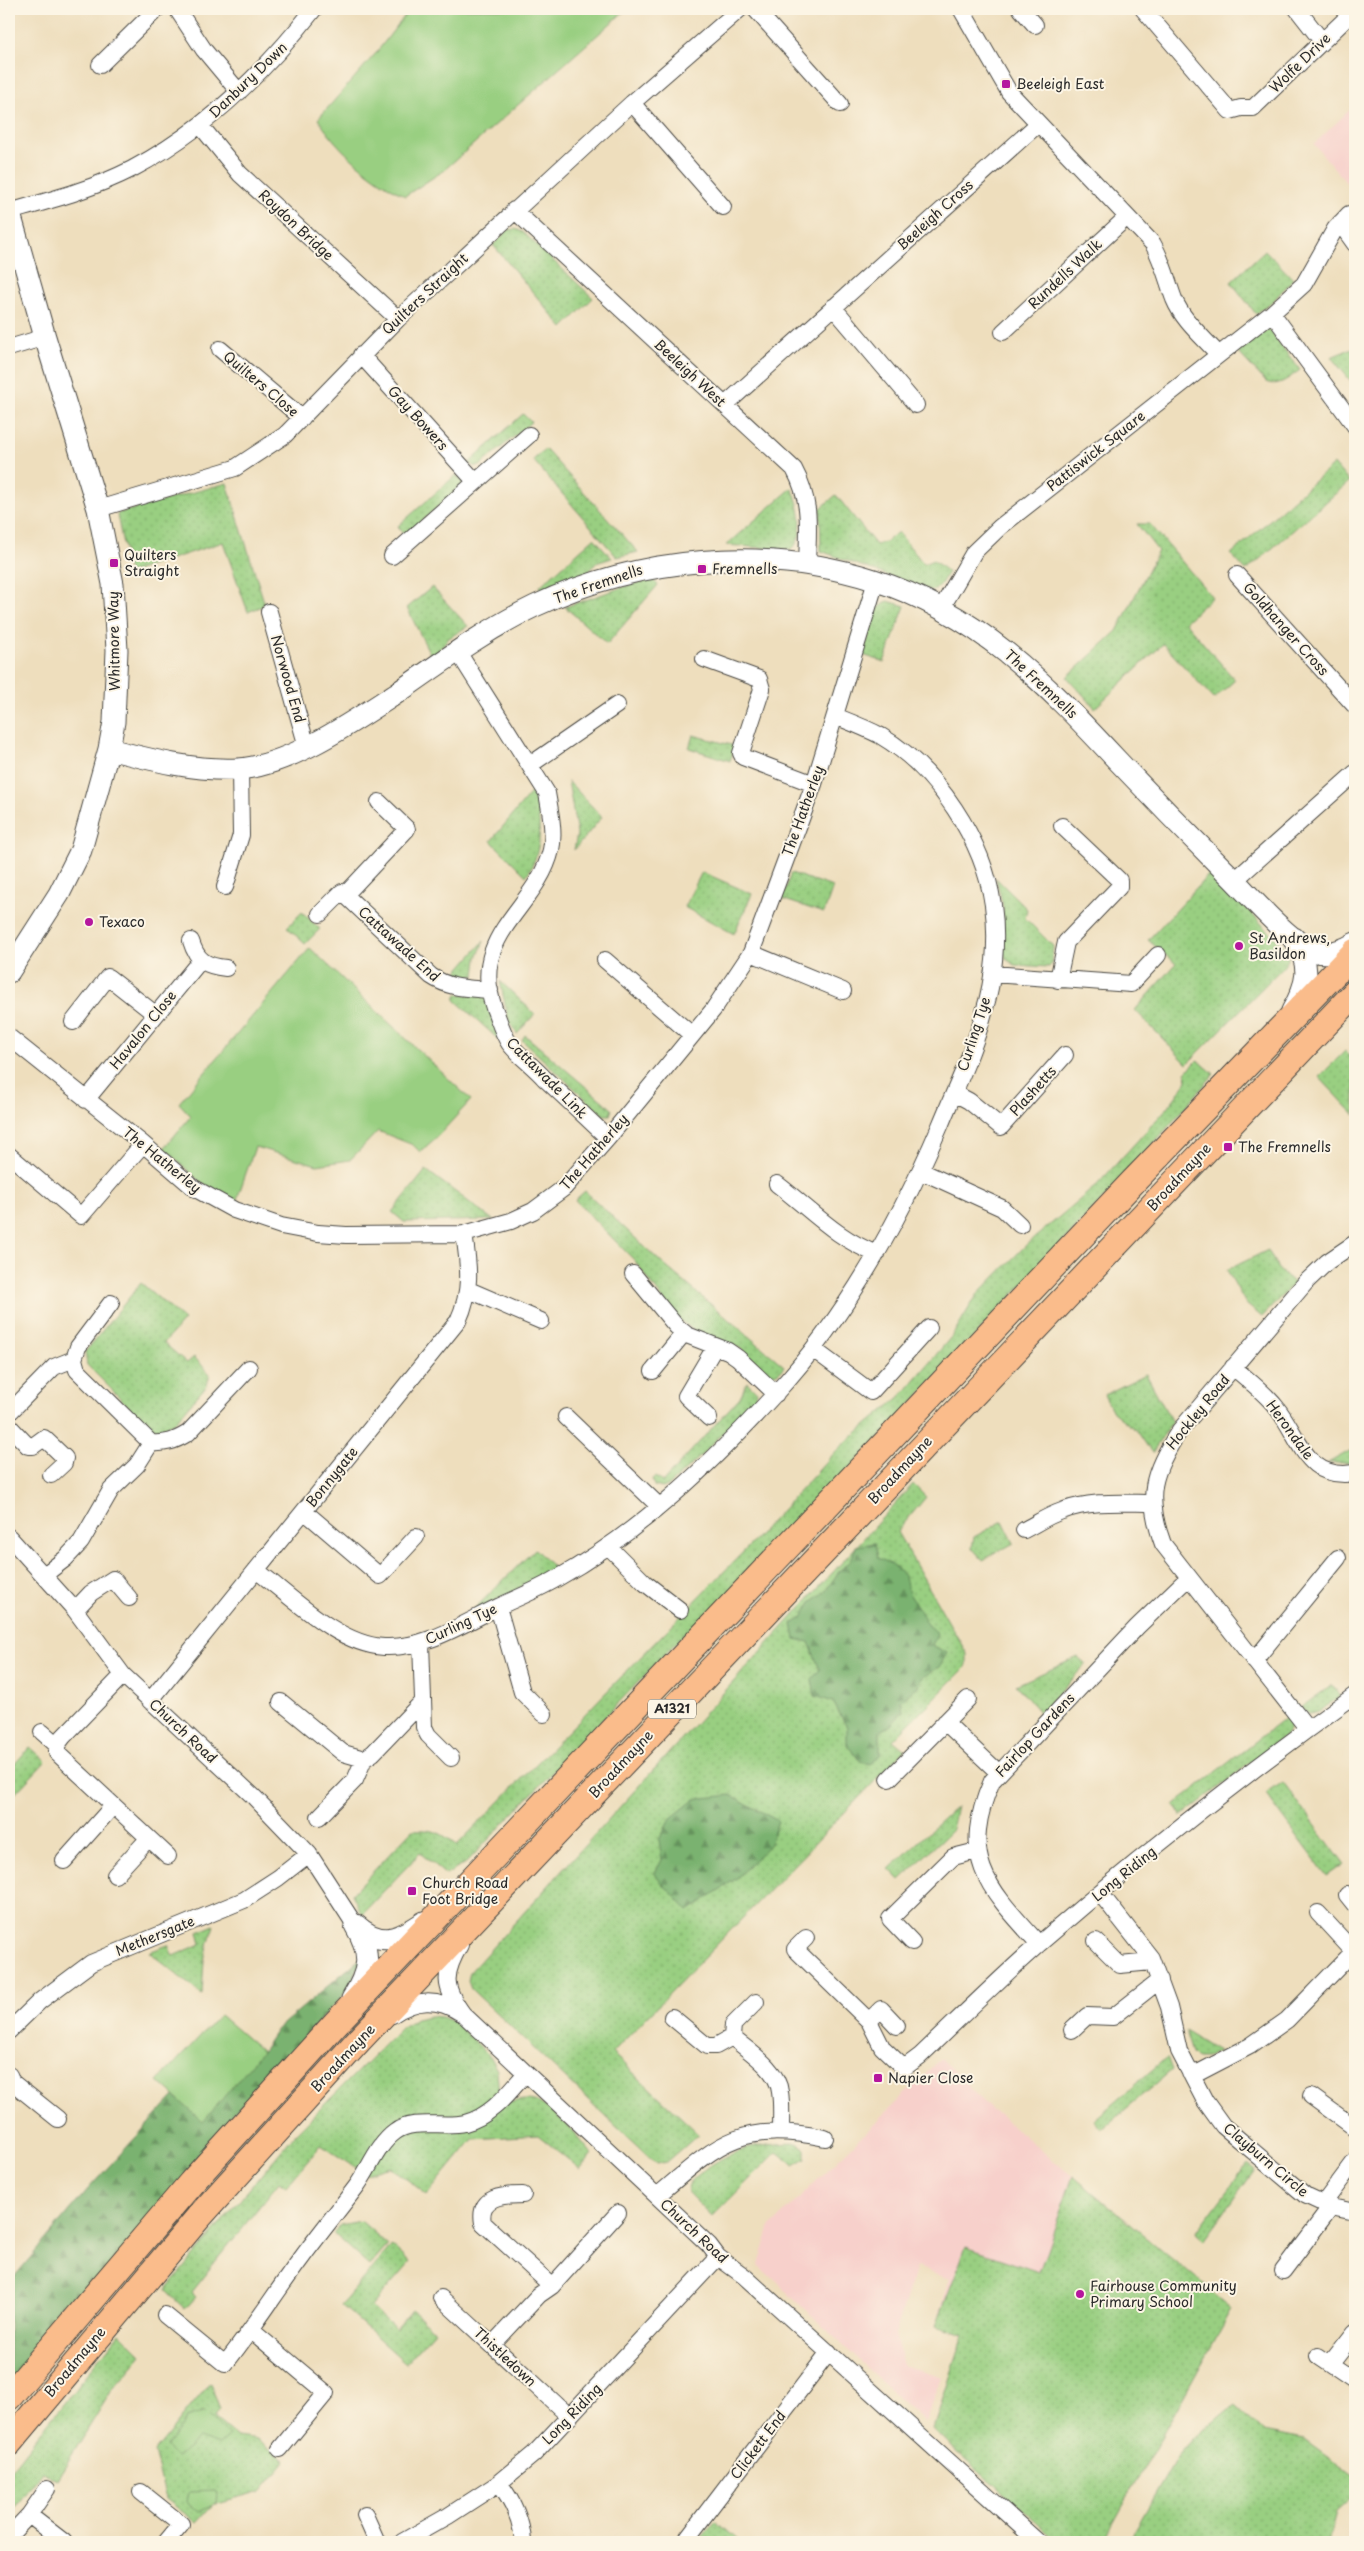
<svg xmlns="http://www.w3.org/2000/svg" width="1364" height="2551" font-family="'Playpen Sans',sans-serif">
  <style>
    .built { fill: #f7d0cb }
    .grass { fill: url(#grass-dots); stroke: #627d56 }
    .forest { fill: url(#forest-firs); stroke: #526e4d }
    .green { fill: #99cf81; stroke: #627d56 }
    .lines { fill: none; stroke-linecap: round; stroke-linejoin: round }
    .minor-casing { stroke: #484641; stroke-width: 18 }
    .tertiary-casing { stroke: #484641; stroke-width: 23 }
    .primary-casing { stroke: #484641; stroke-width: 28 }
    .minor { stroke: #fff; stroke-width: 16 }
    .tertiary { stroke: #fff; stroke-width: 21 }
    .primary { stroke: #fabc8b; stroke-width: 26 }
    .poi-dot { fill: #b5179e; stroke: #fcf5e5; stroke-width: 2 }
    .labels { text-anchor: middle; stroke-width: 4; stroke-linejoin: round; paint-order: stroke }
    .shield { fill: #fcf5e5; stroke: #6a6863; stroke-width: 1 }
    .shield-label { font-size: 12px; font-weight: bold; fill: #2b2b2b }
    .street-label { font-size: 14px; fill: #2b2b2b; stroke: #fcf5e5 }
    .poi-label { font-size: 14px; fill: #2b2b2b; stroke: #fcf5e5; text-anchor: start }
  </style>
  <defs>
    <pattern id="grass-dots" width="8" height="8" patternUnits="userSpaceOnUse" patternTransform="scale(1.25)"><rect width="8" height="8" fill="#99cf81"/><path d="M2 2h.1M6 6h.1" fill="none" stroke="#84b270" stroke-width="1.8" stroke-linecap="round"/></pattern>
    <pattern id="forest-firs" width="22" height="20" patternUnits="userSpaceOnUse" patternTransform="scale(1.25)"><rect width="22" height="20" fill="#7ab26f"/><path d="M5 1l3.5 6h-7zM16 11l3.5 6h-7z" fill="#64915b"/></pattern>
  </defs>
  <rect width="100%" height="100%" fill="#fcf5e5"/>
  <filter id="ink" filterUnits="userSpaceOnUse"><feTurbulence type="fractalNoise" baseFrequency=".02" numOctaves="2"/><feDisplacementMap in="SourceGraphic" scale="10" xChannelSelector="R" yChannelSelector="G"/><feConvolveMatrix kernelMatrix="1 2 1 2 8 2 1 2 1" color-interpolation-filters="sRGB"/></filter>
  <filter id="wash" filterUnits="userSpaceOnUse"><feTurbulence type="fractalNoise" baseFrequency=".0096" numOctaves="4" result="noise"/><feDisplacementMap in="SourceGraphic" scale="20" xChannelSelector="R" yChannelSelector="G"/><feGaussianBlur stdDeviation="1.12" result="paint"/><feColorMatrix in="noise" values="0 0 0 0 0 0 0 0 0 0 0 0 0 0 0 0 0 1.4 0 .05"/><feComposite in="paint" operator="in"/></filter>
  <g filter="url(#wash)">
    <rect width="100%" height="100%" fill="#eedebd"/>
    <path class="built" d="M1355 105V193L1314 144Z
      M941 2058 981 2100 1232 2309 1103 2542H1058L933 2429 964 2335 936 2325 950 2278 916 2267 895 2334 903 2365 942 2377 925 2423 758 2265 769 2228Z"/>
    <path class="grass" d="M515 229 523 232 593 298 563 328 493 245 508 230Z
      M1265 250 1293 279 1274 300 1256 314 1231 282Z
      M1267 330 1271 332 1300 370C1290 377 1279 388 1266 382L1238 352Z
      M1355 347V386L1331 357Z
      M523 414 531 422 480 466H473L469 463Z
      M545 449 638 552 617 557 533 460Z
      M1334 464 1349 482 1246 571 1231 554Z
      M456 475 465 483 407 534H403L398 526Z
      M227 483 265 605 248 612 223 542 129 573 117 515 119 513Z
      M792 488C800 505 807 535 791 550L726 545Z
      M836 495 876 545 887 541 898 532 924 564 933 560 948 572C942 581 941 589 929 591L821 551 820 509Z
      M1137 524H1150L1212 597 1185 622 1235 680 1214 699 1163 644 1095 708 1067 677 1117 631 1158 551Z
      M594 538 612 558 596 563 588 573 541 590 540 586Z
      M653 580 658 585 607 644 565 607 632 584Z
      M432 587 468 626 449 638 432 658 407 608Z
      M888 601 905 606 884 662 863 655 877 609Z
      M693 735 735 746 730 761 689 748Z
      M568 781 602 817 574 850 577 834Z
      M534 789C540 818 545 850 526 876L491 841Z
      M702 872 752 894 734 934 684 907Z
      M1211 872 1283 946 1288 953V960L1283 967 1187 1064 1135 1010 1176 964 1148 940Z
      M791 873 833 887 824 913 782 899Z
      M996 878 1027 909 1025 918 1053 946 1052 964 1049 967 1015 965 1006 959 1003 951V906Z
      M302 912 320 929 305 944 287 927Z
      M484 941 477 958 475 976H461L455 974Z
      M500 981 535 1014 517 1034 509 1022Z
      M457 994 487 995 499 1040 455 1000Z
      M525 1035 612 1109 610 1115H603L522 1040Z
      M1345 1051 1355 1061V1115L1319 1077Z
      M1198 1060 1214 1074 1142 1157 710 1619 683 1635 466 1863 446 1875 420 1853 362 1914 352 1894 412 1830C436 1829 439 1832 457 1845L752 1543 839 1448 902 1395 952 1336 977 1295 1026 1245 1097 1185 1169 1106 1187 1081 1186 1072Z
      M426 1170 493 1220 404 1222 392 1212Z
      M585 1191 663 1264 784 1366C780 1373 775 1375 767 1374L740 1348 703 1337 676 1317 634 1260 575 1200Z
      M1268 1250 1278 1269 1294 1283 1262 1317 1246 1304 1227 1270Z
      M141 1283 184 1320 164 1343 187 1363 194 1357 210 1374 207 1385 174 1423 157 1429 148 1426 87 1365 85 1352Z
      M1146 1374 1172 1422 1152 1453 1137 1431 1113 1412 1104 1395Z
      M747 1382 757 1392 754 1400 701 1456 669 1485 663 1488 654 1486 652 1479 655 1477 663 1482 740 1397Z
      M1355 1448V1463H1328Z
      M913 1484 926 1497 897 1532 967 1654V1666L893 1740 905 1750 612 2053 699 2134 667 2162 656 2164 471 1989 468 1981 470 1972Z
      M1003 1521 1014 1543 983 1560 972 1548 974 1537Z
      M535 1549 555 1569 466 1617Z
      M1078 1657 1086 1664 1040 1713 1016 1685Z
      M1332 1685 1340 1696 1319 1712 1309 1714 1300 1708Z
      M1288 1716 1292 1723 1287 1734 1182 1816 1174 1805Z
      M30 1747 46 1761 9 1800V1770Z
      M1283 1782 1344 1864 1327 1876 1266 1794Z
      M957 1806 952 1830 900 1880 889 1869Z
      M214 1925 204 1960 202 1995 149 1952 168 1945 173 1956 201 1944 198 1932Z
      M430 2016 442 2017 454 2022 488 2054 497 2070 499 2097 506 2103C516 2101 527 2098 537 2102 557 2111 579 2138 592 2154L580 2169 538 2135 473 2139 427 2195 391 2167 366 2174 321 2145 286 2187 279 2182 191 2292 196 2297 185 2309 165 2290 296 2133 402 2027 416 2019Z
      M1185 2031 1218 2051 1206 2058H1197L1192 2053Z
      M1167 2057 1172 2070 1102 2129 1094 2120Z
      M797 2143 806 2148V2158L794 2165 777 2152 712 2217 688 2193C687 2183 694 2178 702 2172 731 2148 761 2144 797 2143Z
      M1247 2164 1255 2170 1204 2240 1196 2233Z
      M1073 2176 1232 2309 1103 2542H1058L933 2429 964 2334 936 2325 966 2247 1039 2272Z
      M361 2221 388 2245 370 2266 333 2233 340 2225Z
      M392 2246 410 2262 371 2307 396 2329 412 2310 435 2331 406 2363 341 2305Z
      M120 2333 142 2355 112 2390 57 2479 42 2471 9 2515V2472Z
      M210 2383 220 2409 214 2418 237 2437 258 2440 286 2461 261 2491 214 2504 197 2523 166 2499 154 2452Z
      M1235 2404 1264 2432 1304 2440 1355 2477V2495L1336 2512 1328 2542H1128L1177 2457 1193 2439Z
      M716 2521 740 2542H698Z"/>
    <path class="forest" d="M875 1543 878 1558C888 1562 897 1567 904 1576 907 1581 907 1589 910 1595 919 1608 926 1623 937 1635L932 1645 947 1653 939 1667 923 1677 919 1685 901 1701 903 1711 891 1725 880 1731V1755L870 1764 860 1761 847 1745V1727L833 1702 815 1696 812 1679 820 1670 809 1642 795 1639 792 1624 802 1618 811 1602 825 1592 840 1570 851 1561 856 1546Z
      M731 1795 778 1821 770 1844 737 1878 688 1911 654 1874 662 1860 659 1840 670 1819 695 1799Z
      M362 1957 350 1988 232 2115 180 2185 9 2388V2283L89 2188 174 2096 203 2121 262 2051 277 2029Z"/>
    <path class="green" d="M410 9H627L443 171 405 196C371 178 339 152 318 119L376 53Z
      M310 948 471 1100 439 1135 420 1152 413 1145 378 1131 350 1160 317 1165 255 1147 236 1202 199 1181 164 1148 191 1116 179 1103Z
      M220 2015 262 2051 203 2122 158 2081Z
      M205 2412 229 2436 219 2445 199 2438 176 2458 166 2446 187 2418Z
      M215 2491 218 2492 217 2503 199 2512 187 2502 189 2492Z"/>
  </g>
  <g filter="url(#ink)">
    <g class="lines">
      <g class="minor-casing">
        <path id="minor" d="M177 9 204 50 239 92
          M755 9 840 104
          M961 9 1009 92 1153 244C1163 262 1167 280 1174 299 1183 321 1203 337 1218 354
          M1021 9 1035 25
          M1143 9 1230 111 1241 108H1253L1355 10
          M1297 9 1322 41
          M100 65 157 9
          M632 103 723 207
          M200 125 240 174 398 319
          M514 210 794 469C812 502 808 528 807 564
          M9 212C51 200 93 189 132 169 204 131 264 73 314 9
          M1340 223 1355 244
          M833 307 916 405
          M1272 313 1355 426
          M1003 332 1127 217
          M9 348 45 337
          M220 349 302 418
          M361 355 475 481
          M725 405 1038 124
          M98 509 235 468 285 435 398 319 632 103 740 9
          M392 556 529 435
          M1237 575 1355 706
          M941 609 974 552 1000 527 1272 313 1304 284 1335 229 1349 214
          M269 612 307 747
          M458 652 547 793C550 811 555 832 551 850 537 909 468 934 494 1008 499 1020 502 1032 509 1043 519 1056 533 1066 544 1078 566 1098 587 1118 608 1138
          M704 659 759 679 762 689 741 753 743 757 814 784
          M530 765 617 705
          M1235 880 1355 773
          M225 887 241 835 240 769
          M345 895 407 829 379 802
          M320 914 342 892 431 976C450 989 468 988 490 990
          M191 941C197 961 206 966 226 968
          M751 953 843 991
          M605 960 692 1035
          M992 974 1131 984 1158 955
          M1058 980 1066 942 1119 887V880L1062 826
          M73 1022 108 977 155 1014
          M9 1037 143 1144 194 1188 234 1210 281 1226 318 1233 346 1235 464 1234 511 1221 533 1211 564 1188 608 1138 713 1010 751 953 814 784 876 581
          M954 1093 969 1101 1001 1127 1065 1055
          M86 1100 200 961
          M9 1155 81 1216 143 1144
          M921 1171 1002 1208 1020 1225
          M777 1184C810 1209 837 1239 877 1254
          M633 1274 676 1326 687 1335 728 1351 738 1358 776 1394
          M469 1290 541 1321
          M813 1349 871 1392 929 1328
          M74 1359 78 1347 111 1303
          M1233 1367C1248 1380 1264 1392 1276 1407 1301 1437 1304 1481 1355 1473
          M653 1371 684 1333
          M9 1413 54 1367 74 1359 77 1370 151 1443C166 1444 175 1441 188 1433L249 1368
          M566 1417 659 1506
          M709 1418 686 1396 715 1347
          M9 1426 28 1446H33L44 1438 65 1458 64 1463 51 1475
          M304 1511 380 1576 416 1537
          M1024 1530C1036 1524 1049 1515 1062 1511 1091 1500 1122 1503 1153 1503
          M9 1537 75 1610 123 1675 254 1797 309 1854 355 1925
          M609 1547 645 1583 680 1610
          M256 1570C292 1597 337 1644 384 1647 425 1649 462 1624 498 1607 517 1598 537 1590 556 1579 639 1533 711 1464 775 1394 846 1317 899 1222 940 1126 955 1089 974 1051 984 1012 994 979 998 940 993 905 984 841 937 769 881 736 866 728 850 722 835 716
          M44 1575 65 1559 81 1542 111 1490 137 1465 151 1443
          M498 1607 522 1692 544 1714
          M75 1610 91 1593 113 1579 129 1598
          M421 1643 424 1727 428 1735 451 1758
          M1254 1661 1338 1558
          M123 1675 63 1737 57 1745V1753L168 1856
          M150 1701 458 1321C472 1291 469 1266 464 1234
          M281 1702 343 1753 364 1759
          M945 1722 999 1773
          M1308 1729 1163 1544C1145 1496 1152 1472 1180 1430L1307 1281 1327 1262 1355 1243
          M42 1732 57 1745
          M889 1779 968 1699
          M319 1817 355 1780 364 1759 373 1753 422 1702
          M64 1861 113 1806
          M115 1875 148 1839
          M1100 1893 1151 1958 1169 2007 1179 2051 1205 2101 1223 2126 1305 2195 1331 2207 1355 2212
          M1347 1895 1355 1905
          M1318 1913 1354 1952
          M806 1938 795 1949 869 2021 882 2047 904 2068 920 2056C960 2018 998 1980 1039 1944 1139 1857 1248 1772 1355 1695
          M1096 1941 1120 1965 1152 1962
          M912 1942 890 1919 953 1857 977 1851
          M1039 1944C988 1888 958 1859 992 1781L1137 1627 1188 1578
          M460 1945C443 1974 443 1987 463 2014L709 2245 718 2257 744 2276 1038 2542
          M392 2015C416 1999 437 1998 461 2013
          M672 2017 707 2046H716L732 2037C748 2051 778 2069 780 2092 782 2104 781 2118 781 2131
          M869 2021 881 2009 897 2026
          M1072 2030 1087 2016 1113 2017 1160 1980
          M9 2031 40 2001 91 1963 244 1900 278 1878 309 1854
          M732 2037 733 2025 756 2002
          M1190 2073 1200 2072 1250 2046 1287 2020 1355 1950
          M9 2075 12 2082 58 2119
          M1311 2096 1355 2128
          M523 2195C503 2195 478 2196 483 2223L552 2286
          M657 2196C719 2143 739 2121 825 2138
          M1323 2204 1355 2161
          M1283 2271 1331 2207
          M441 2298 570 2417
          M165 2315 225 2364C253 2329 276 2292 303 2256 320 2233 338 2211 356 2187 369 2170 377 2145 395 2132 413 2118 444 2128 465 2123 492 2116 508 2093 526 2073
          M252 2331 326 2393 280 2449
          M492 2345 539 2295 552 2286 618 2213
          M1318 2356 1355 2381
          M1330 2364 1355 2332
          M499 2483C512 2500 522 2520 523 2542
          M141 2492 181 2524 166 2542
          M29 2515 64 2542
          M365 2515 377 2542
          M9 2536 29 2515 47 2489
          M688 2537 829 2352
          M402 2542 448 2516 499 2483 534 2454 718 2257"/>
      </g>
      <g class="tertiary-casing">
        <path id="tertiary" d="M9 210 45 337 98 509 113 584 117 650 114 722 109 749 81 850 59 894 9 972
          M109 749C151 760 194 771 238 769 290 766 357 719 400 691 443 661 487 629 535 606 639 557 764 545 874 580 978 613 1044 682 1116 759 1151 796 1187 833 1223 869 1247 892 1279 931 1307 948 1323 957 1340 952 1355 943
          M1292 1011C1308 983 1312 966 1294 938
          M356 1925C381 1948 399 1939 424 1922
          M352 1999C369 1971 373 1955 355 1925"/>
      </g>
      <g class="primary-casing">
        <path id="primary" d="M9 2397 191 2183 335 2024 1131 1184 1355 952
          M9 2443 198 2218 359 2040 1355 993"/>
      </g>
      <use href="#minor" class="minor"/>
      <use href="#tertiary" class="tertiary"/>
      <use href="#primary" class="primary"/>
    </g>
  </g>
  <g class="poi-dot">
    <rect x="1001" y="79" width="10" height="10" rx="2.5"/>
    <rect x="109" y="558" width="10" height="10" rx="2.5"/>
    <rect x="697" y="564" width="10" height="10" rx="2.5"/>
    <circle cx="89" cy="922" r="5"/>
    <circle cx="1239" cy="946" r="5"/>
    <rect x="1223" y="1142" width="10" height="10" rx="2.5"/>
    <rect x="407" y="1886" width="10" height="10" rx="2.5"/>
    <rect x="873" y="2073" width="10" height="10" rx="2.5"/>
    <circle cx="1080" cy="2294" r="5"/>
  </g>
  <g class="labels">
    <rect class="shield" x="648" y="1699.5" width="48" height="19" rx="4"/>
    <g class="shield-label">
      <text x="672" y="1713">A1321</text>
    </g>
    <g class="street-label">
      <text transform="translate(1300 63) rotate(-44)" y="5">Wolfe Drive</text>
      <text transform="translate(248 80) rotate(-44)" y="5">Danbury Down</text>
      <text transform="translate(935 215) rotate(-42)" y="5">Beeleigh Cross</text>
      <text transform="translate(296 225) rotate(43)" y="5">Roydon Bridge</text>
      <text transform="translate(1065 274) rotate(-43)" y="5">Rundells Walk</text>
      <text transform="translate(425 294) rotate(-43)" y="5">Quilters Straight</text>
      <text transform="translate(690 373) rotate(43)" y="5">Beeleigh West</text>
      <text transform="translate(261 384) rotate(40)" y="5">Quilters Close</text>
      <text transform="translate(418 418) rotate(48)" y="5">Gay Bowers</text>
      <text transform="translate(1096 451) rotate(-38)" y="5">Pattiswick Square</text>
      <text transform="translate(598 584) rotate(-19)" y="5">The Fremnells</text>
      <text transform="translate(1286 629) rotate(48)" y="5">Goldhanger Cross</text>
      <text transform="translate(114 641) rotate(-91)" y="5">Whitmore Way</text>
      <text transform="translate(288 679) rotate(74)" y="5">Norwood End</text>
      <text transform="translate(1041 684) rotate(43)" y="5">The Fremnells</text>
      <text transform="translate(803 811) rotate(-70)" y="5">The Hatherley</text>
      <text transform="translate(399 944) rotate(42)" y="5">Cattawade End</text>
      <text transform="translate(143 1030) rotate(-51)" y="5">Havalon Close</text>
      <text transform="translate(974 1034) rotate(-72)" y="5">Curling Tye</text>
      <text transform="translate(547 1078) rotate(45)" y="5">Cattawade Link</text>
      <text transform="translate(1033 1091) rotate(-48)" y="5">Plashetts</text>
      <text transform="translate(594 1152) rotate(-49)" y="5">The Hatherley</text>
      <text transform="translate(162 1160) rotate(39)" y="5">The Hatherley</text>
      <text transform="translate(1179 1177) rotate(-47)" y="5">Broadmayne</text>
      <text transform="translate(1198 1412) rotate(-51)" y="5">Hockley Road</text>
      <text transform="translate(1290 1430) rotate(54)" y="5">Herondale</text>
      <text transform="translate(900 1470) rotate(-47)" y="5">Broadmayne</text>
      <text transform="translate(332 1477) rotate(-51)" y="5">Bonnygate</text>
      <text transform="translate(461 1624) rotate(-25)" y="5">Curling Tye</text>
      <text transform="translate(183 1731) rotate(43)" y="5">Church Road</text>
      <text transform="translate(1035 1735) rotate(-47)" y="5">Fairlop Gardens</text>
      <text transform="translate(621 1764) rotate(-47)" y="5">Broadmayne</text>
      <text transform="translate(1124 1874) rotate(-39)" y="5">Long Riding</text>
      <text transform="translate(155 1936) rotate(-22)" y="5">Methersgate</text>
      <text transform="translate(343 2058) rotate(-47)" y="5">Broadmayne</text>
      <text transform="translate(1266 2160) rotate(40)" y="5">Clayburn Circle</text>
      <text transform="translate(694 2231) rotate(43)" y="5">Church Road</text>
      <text transform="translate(505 2357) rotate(43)" y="5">Thistledown</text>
      <text transform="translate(75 2362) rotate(-50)" y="5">Broadmayne</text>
      <text transform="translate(572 2414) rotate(-46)" y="5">Long Riding</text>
      <text transform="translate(758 2445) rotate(-53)" y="5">Clickett End</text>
    </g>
    <g class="poi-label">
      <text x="1016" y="89">Beeleigh East</text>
      <text x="124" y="560">Quilters<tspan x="124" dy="16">Straight</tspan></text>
      <text x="712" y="574">Fremnells</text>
      <text x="99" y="927">Texaco</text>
      <text x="1249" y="943">St Andrews,<tspan x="1249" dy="16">Basildon</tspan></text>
      <text x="1238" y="1152">The Fremnells</text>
      <text x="422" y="1888">Church Road<tspan x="422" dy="16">Foot Bridge</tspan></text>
      <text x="888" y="2083">Napier Close</text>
      <text x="1090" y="2291">Fairhouse Community<tspan x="1090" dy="16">Primary School</tspan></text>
    </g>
  </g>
  <rect width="1364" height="2551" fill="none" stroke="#fcf5e5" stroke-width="30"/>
</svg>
